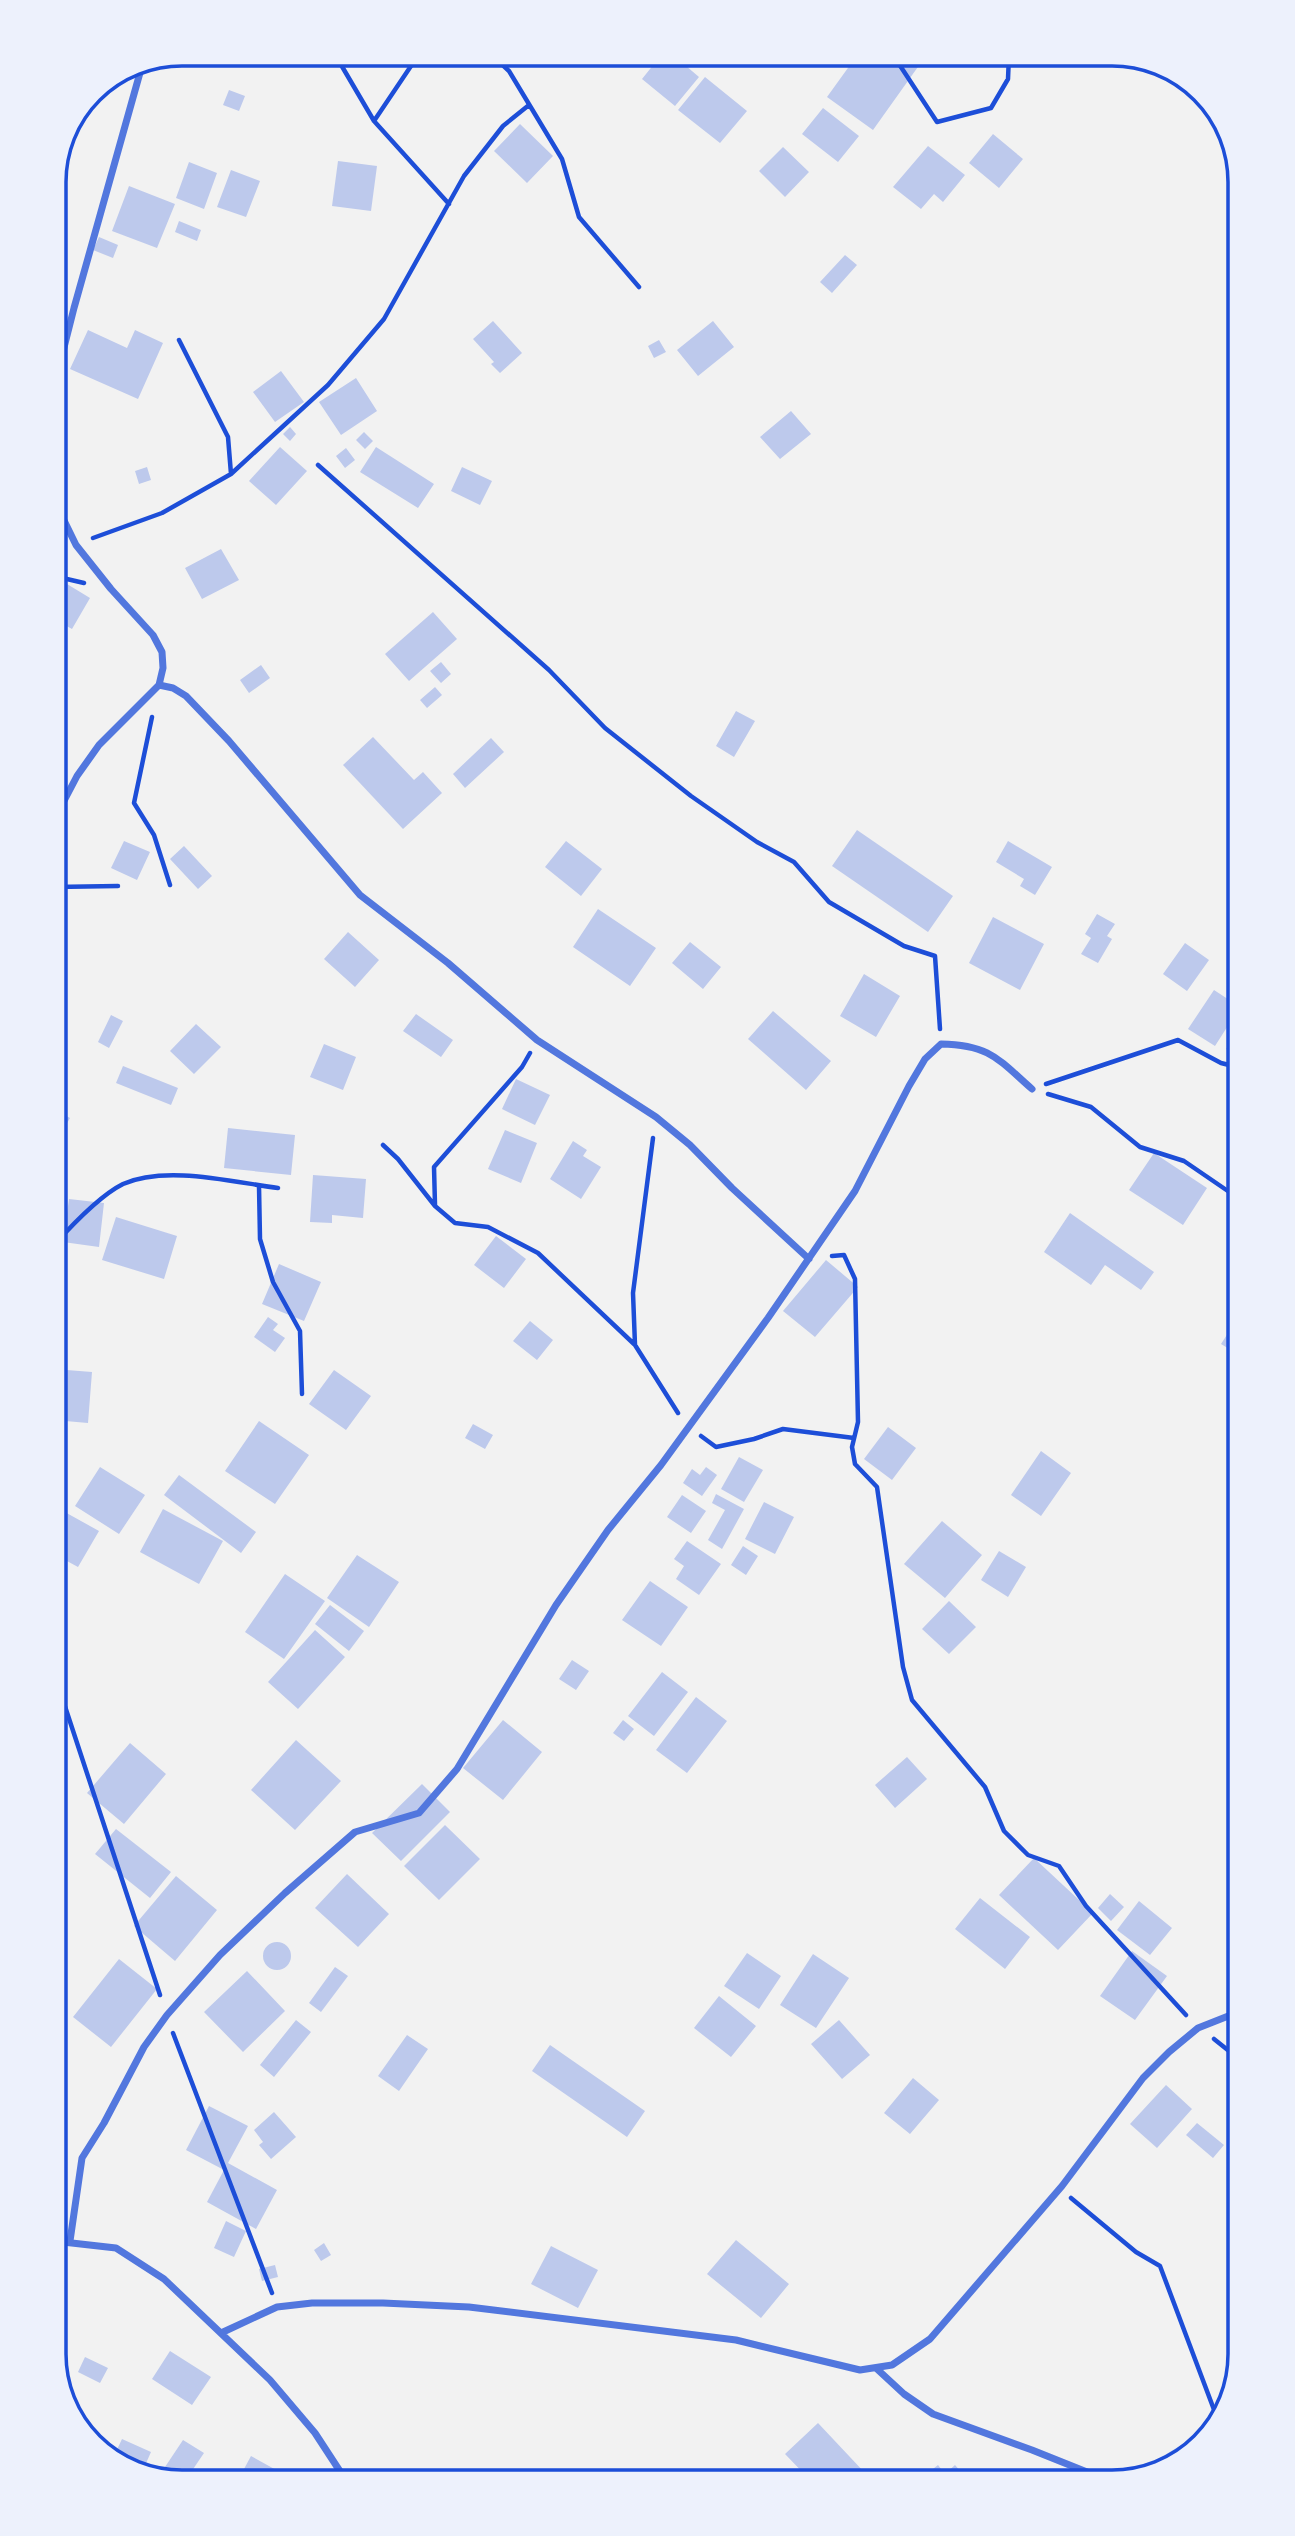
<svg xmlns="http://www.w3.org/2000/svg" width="1295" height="2536" font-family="'Noto Sans',sans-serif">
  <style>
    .building { fill: #bdc9ec }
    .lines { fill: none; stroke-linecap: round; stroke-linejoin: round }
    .path { stroke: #1d4ed8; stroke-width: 4.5 }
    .minor { stroke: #5277de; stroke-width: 7 }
    .rim { fill: none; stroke: #1d4ed8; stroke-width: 3.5 }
  </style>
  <rect width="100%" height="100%" fill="#f2f2f2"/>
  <path class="building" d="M662 54H672L699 77 675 106 642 79Z
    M858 54H906L920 64 873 130 827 97Z
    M705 77 747 111 720 143 678 110Z
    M229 90 245 96 239 111 223 105Z
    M823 108 859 136 838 162 802 134Z
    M520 124 553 156 527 183 494 151Z
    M993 134 1023 159 999 188 969 163Z
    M928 146 965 175 943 202 934 194 921 209 893 187Z
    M783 147 809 172 785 197 759 171Z
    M338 161 377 166 371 211 332 206Z
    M189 162 217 173 204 209 176 198Z
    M231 170 260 181 246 217 217 207Z
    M129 186 175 204 157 248 112 231Z
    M179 221 201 230 197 241 175 232Z
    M99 237 118 245 113 258 93 250Z
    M845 255 857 265 832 293 820 282Z
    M493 321 522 353 500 373 491 364 494 362 473 339Z
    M713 321 734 347 698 376 677 350Z
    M88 330 127 348 135 330 163 343 138 399 70 369Z
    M659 340 666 352 654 358 648 346Z
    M281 371 304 402 275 422 253 392Z
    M356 378 377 411 341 435 319 402Z
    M791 411 811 434 780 459 760 437Z
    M290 427 296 434 290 441 283 434Z
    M364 432 373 441 365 449 356 440Z
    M280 447 307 471 276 505 249 481Z
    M376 447 434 484 418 508 360 472Z
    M346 448 355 460 345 468 336 456Z
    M147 467 151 480 139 484 135 471Z
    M462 467 492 481 480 505 451 491Z
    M221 549 239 580 202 599 185 568Z
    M67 584 90 598 72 629 54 619V607Z
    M433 612 457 639 409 681 385 654Z
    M441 662 451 674 441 683 430 671Z
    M261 665 270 678 249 693 240 680Z
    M435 687 442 695 427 708 420 700Z
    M736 711 755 721 734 757 716 746Z
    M373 737 414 780 423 772 442 793 403 829 343 765Z
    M491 738 504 752 465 788 453 774Z
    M857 830 953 896 928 932 832 866Z
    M124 841 150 852 137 880 111 868Z
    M566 841 602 869 581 896 545 867Z
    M1008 841 1052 867 1035 895 1020 886 1024 879 996 862Z
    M184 846 212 876 198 889 170 859Z
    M598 909 656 948 630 986 573 947Z
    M1097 914 1115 924 1107 936 1112 939 1098 963 1081 954 1091 938 1085 934Z
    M993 917 1044 944 1020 990 969 963Z
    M348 932 379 960 355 987 324 959Z
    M690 942 721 967 703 989 672 963Z
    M1185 943 1209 960 1187 991 1163 974Z
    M864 974 900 996 876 1037 840 1016Z
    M1214 990 1240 1007 1215 1046 1188 1029Z
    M773 1011 831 1061 806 1090 748 1039Z
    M416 1014 453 1040 441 1057 403 1031Z
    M111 1015 123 1021 109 1048 98 1042Z
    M196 1024 221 1047 194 1074 170 1051Z
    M1241 1025V1057L1226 1049Z
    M324 1044 356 1057 343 1090 310 1077Z
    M123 1066 178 1088 171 1105 116 1083Z
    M516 1079 550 1095 535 1125 502 1109Z
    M54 1109 70 1118 54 1146Z
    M228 1128 295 1135 291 1175 224 1168Z
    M505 1130 537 1143 521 1183 488 1169Z
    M573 1141 587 1150 583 1156 601 1167 581 1199 550 1179Z
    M1154 1153 1207 1188 1183 1225 1129 1190Z
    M313 1175 366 1179 363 1218 332 1215V1223L310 1222Z
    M69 1199 104 1203 99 1247 63 1242Z
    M1070 1213 1154 1272 1141 1290 1105 1265 1091 1285 1044 1252Z
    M116 1217 177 1236 164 1279 102 1260Z
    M496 1236 526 1259 504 1288 474 1265Z
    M826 1260 858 1287 815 1337 783 1311Z
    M279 1264 321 1282 304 1321 262 1304Z
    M1241 1313V1356L1221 1344Z
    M268 1317 278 1324 273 1330 285 1338 275 1352 254 1337Z
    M530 1321 553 1340 537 1360 513 1341Z
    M54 1369 92 1372 88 1423 54 1420Z
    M334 1370 371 1396 346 1430 309 1404Z
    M259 1421 309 1455 275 1504 225 1471Z
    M473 1424 493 1435 485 1449 465 1438Z
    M888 1427 916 1448 892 1480 864 1459Z
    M1041 1451 1071 1473 1041 1516 1011 1495Z
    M739 1457 763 1470 744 1502 721 1489Z
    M100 1467 145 1495 119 1534 75 1506Z
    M706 1467 717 1475 702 1496 683 1483 692 1469 700 1475Z
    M179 1475 256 1532 241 1553 164 1495Z
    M716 1494 744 1509 722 1549 708 1540 725 1510 712 1503Z
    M682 1495 706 1511 691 1533 667 1517Z
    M764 1502 794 1517 775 1554 745 1539Z
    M54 1506 99 1531 78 1567 54 1554Z
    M163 1509 223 1541 199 1584 140 1552Z
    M942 1521 982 1555 945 1598 904 1564Z
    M687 1541 721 1564 699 1595 676 1579 684 1566 674 1559Z
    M743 1546 758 1556 746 1575 731 1565Z
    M999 1551 1026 1567 1008 1597 981 1580Z
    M357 1555 399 1582 369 1627 327 1598Z
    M285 1574 325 1601 284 1659 245 1632Z
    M650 1581 688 1607 661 1646 622 1620Z
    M949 1601 976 1627 949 1654 922 1629Z
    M330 1605 364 1631 349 1651 315 1624Z
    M315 1630 345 1657 298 1709 268 1682Z
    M572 1660 589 1671 576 1690 559 1679Z
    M662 1672 688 1692 654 1736 628 1716Z
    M696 1697 727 1721 687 1773 656 1750Z
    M503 1720 542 1752 503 1800 463 1768Z
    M623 1720 634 1729 624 1741 613 1733Z
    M296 1740 341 1781 295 1830 251 1790Z
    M130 1743 166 1774 124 1824 87 1793Z
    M907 1757 927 1779 895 1808 875 1785Z
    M422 1784 450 1812 401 1861 372 1833Z
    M445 1825 480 1859 439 1900 404 1866Z
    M116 1829 171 1872 150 1898 95 1854Z
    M1034 1858 1093 1913 1058 1950 999 1895Z
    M347 1874 389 1914 358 1947 315 1908Z
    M176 1876 217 1910 175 1961 134 1926Z
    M1110 1894 1124 1907 1111 1921 1098 1908Z
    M980 1898 1030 1937 1005 1969 955 1929Z
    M1139 1901 1172 1928 1150 1955 1117 1930Z
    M263 1956a14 14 0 1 1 28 0a14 14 0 1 1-28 0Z
    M1132 1951 1167 1976 1135 2020 1100 1996Z
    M747 1953 781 1976 759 2009 724 1986Z
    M813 1954 849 1978 816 2028 780 2005Z
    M119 1959 157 1989 111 2047 73 2017Z
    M335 1967 348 1976 321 2012 309 2003Z
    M247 1971 285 2011 243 2052 204 2012Z
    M719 1996 756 2026 731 2057 694 2028Z
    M296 2020 311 2032 274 2077 260 2065Z
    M839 2020 870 2055 842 2079 811 2044Z
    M407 2035 428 2049 399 2091 378 2076Z
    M550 2045 645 2111 627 2137 532 2071Z
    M913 2078 939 2100 910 2134 884 2113Z
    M1166 2085 1192 2109 1157 2148 1130 2124Z
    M209 2106 248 2126 228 2163 277 2190 256 2229 207 2202 224 2170 186 2150Z
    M274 2112 296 2137 271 2159 259 2145 263 2142 254 2130Z
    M1197 2123 1224 2145 1213 2158 1186 2135Z
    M226 2221 246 2231 234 2257 214 2248Z
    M736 2240 789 2284 761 2318 707 2274Z
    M324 2243 331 2255 321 2261 314 2250Z
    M551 2246 598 2270 578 2308 531 2284Z
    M275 2265 278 2277 262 2281 259 2269Z
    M170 2351 211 2377 192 2405 152 2379Z
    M85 2357 108 2368 100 2383 78 2372Z
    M818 2423 865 2473 855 2482H812L785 2454Z
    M1193 2438 1196 2444 1161 2472 1147 2475 1143 2468Z
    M122 2439 151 2452 143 2470 113 2458Z
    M183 2440 204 2453 185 2481H175L159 2476Z
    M251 2456 298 2482H237Z
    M938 2465 945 2474 955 2465 970 2482H920L919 2480Z"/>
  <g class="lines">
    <path class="path" d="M338 54 340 63 374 121 449 204
      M491 54 509 71 562 159 579 217 639 287
      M882 54 897 61 937 122 991 108 1008 79 1009 55
      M374 121 413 63 415 54
      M179 340 228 437 231 474
      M318 465 549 670 605 728 691 796 757 842 794 862 829 902 904 946 935 956 940 1029
      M93 538 162 513 231 474 328 385 384 319 464 176 503 126 529 105
      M54 576 84 583
      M152 717 134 803 154 835 170 885
      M54 887 118 886
      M1046 1084 1178 1040 1221 1063 1241 1068
      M1048 1094 1091 1107 1140 1147 1184 1161 1241 1200
      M653 1138 633 1293 635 1345 678 1413
      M383 1145 398 1159 435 1206 455 1223 488 1227 538 1253 634 1344
      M259 1186 260 1239 273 1282 300 1331 302 1394
      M435 1205 434 1167 522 1067 530 1053
      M54 1245C72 1225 99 1196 123 1184 166 1165 232 1182 278 1188
      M832 1256 844 1255 855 1279 858 1422 852 1447 855 1464 877 1487 903 1667 912 1700 985 1787 1004 1831 1028 1855 1059 1866 1086 1906 1186 2015
      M701 1436 716 1447 754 1439 783 1429 854 1438
      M54 1673 160 1995
      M1233 1997 1241 1970
      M173 2033 272 2293
      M1214 2039 1229 2051 1241 2053
      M1071 2198 1136 2252 1160 2266 1219 2423"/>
    <path class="minor" d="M54 387 74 308 143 62
      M159 685 173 688 186 696 229 741 360 895 448 963 537 1040 656 1117 690 1145 732 1188 809 1259
      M54 820 77 776 99 745 159 685 163 668 162 652 153 635 111 589 76 545 54 500
      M54 2241 116 2248 164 2279 270 2380 315 2433 347 2482
      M70 2241 82 2158 104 2123 144 2047 167 2015 220 1955 285 1893 355 1832 419 1813 457 1769 556 1605 608 1530 661 1465 768 1318 855 1191 909 1086 925 1059 941 1044C990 1045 998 1059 1032 1089
      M221 2333 277 2307 312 2303H383L469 2307 736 2340 860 2370 892 2365 930 2339 1062 2186 1143 2078 1169 2052 1198 2028 1241 2011
      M877 2369 904 2394 933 2414 1032 2450 1092 2474 1105 2482"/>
  </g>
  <path d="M0 0H1295V2536H0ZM182 66H1112A116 116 0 0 1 1228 182V2354A116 116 0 0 1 1112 2470H182A116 116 0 0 1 66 2354V182A116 116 0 0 1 182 66Z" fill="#edf1fc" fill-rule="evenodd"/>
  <path class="rim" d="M182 66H1112A116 116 0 0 1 1228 182V2354A116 116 0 0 1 1112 2470H182A116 116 0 0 1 66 2354V182A116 116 0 0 1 182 66Z"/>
</svg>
